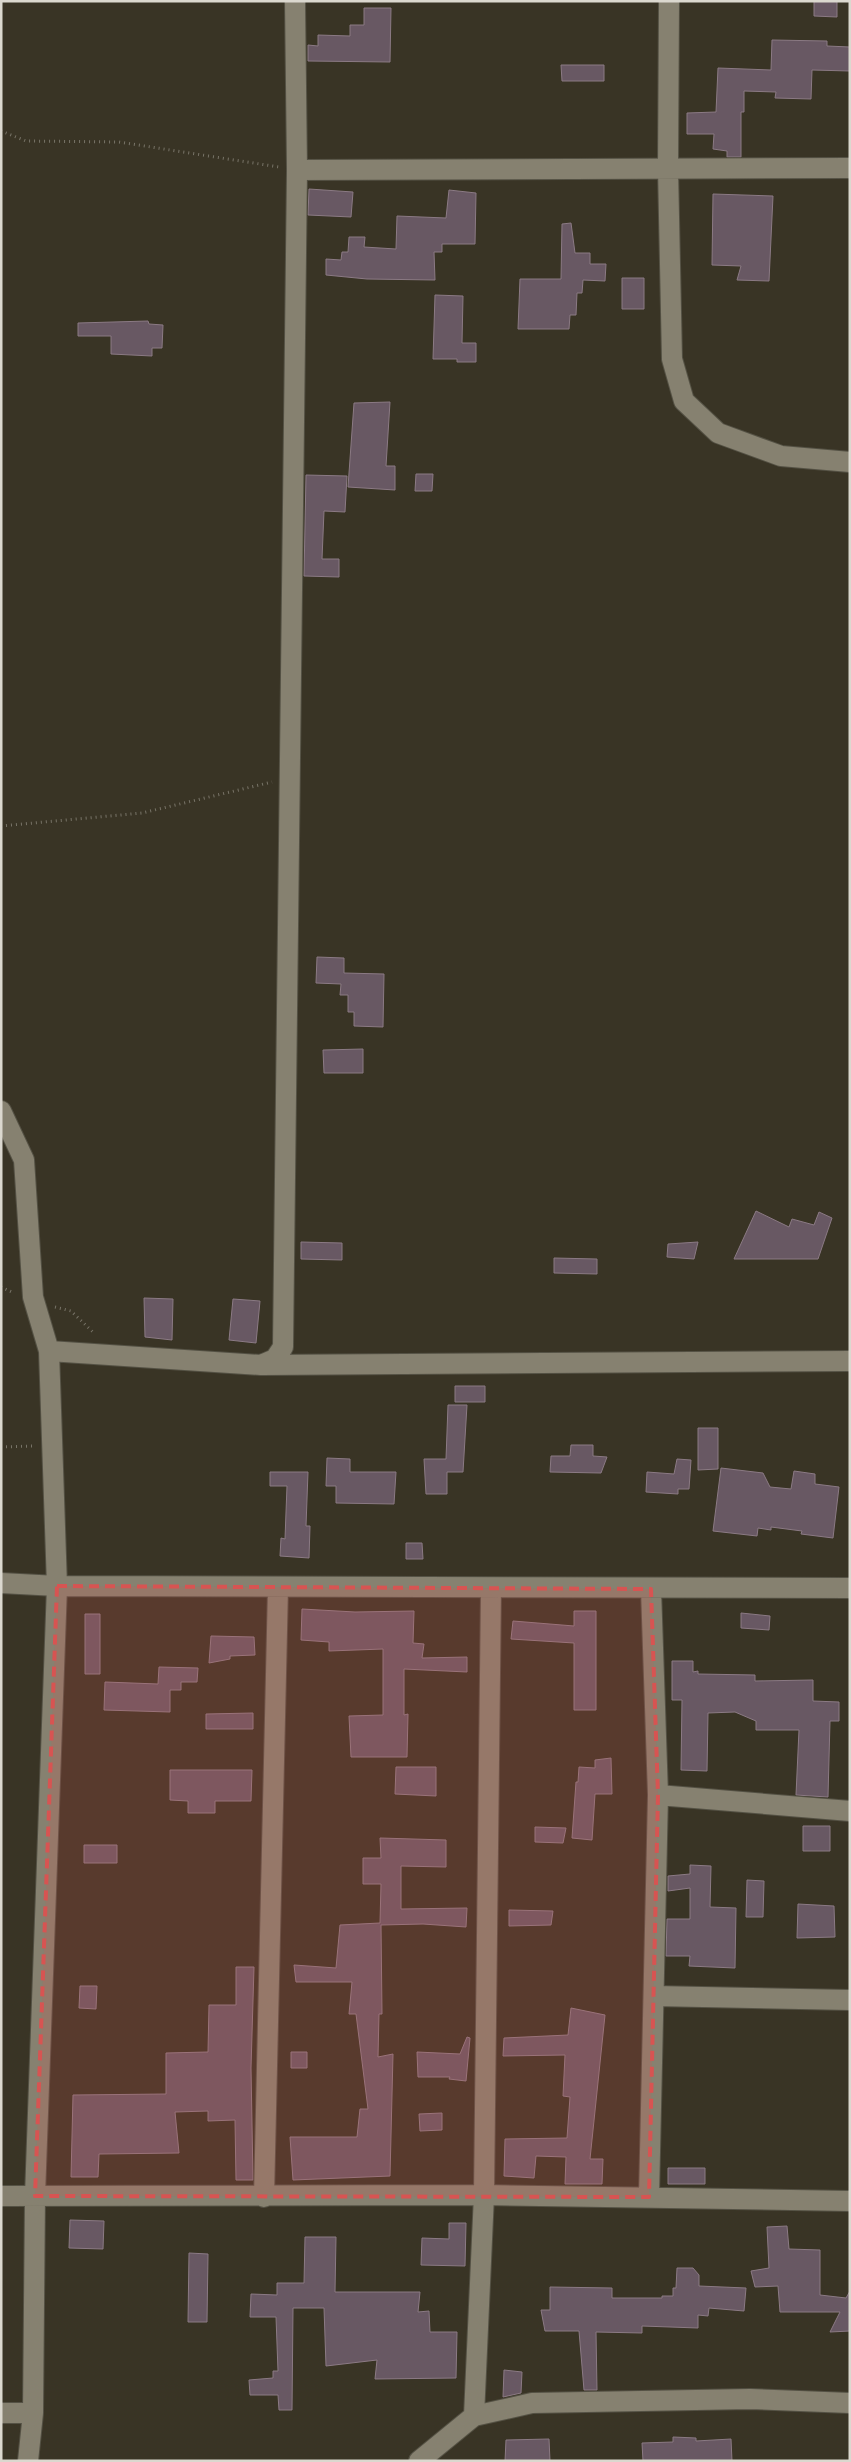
<svg xmlns="http://www.w3.org/2000/svg" width="851" height="2462" font-family="'DejaVu Sans',sans-serif">
  <style>
    .building { fill: #685863; stroke: #8b7a84 }
    .lines { fill: none; stroke-linecap: round; stroke-linejoin: round }
    .street-casing { stroke: #545144; stroke-width: 22 }
    .path { stroke: #787468; stroke-width: 3; stroke-dasharray: 1 4; stroke-linecap: butt }
    .street { stroke: #868170; stroke-width: 20 }
    .marked { fill: #d75452; fill-opacity: 0.2; stroke: #d75452; stroke-width: 4; stroke-dasharray: 10 6; stroke-linejoin: round }
  </style>
  <rect width="100%" height="100%" fill="#393425"/>
  <path class="building" d="M814 1H837V17L814 16Z
    M364 8H391L390 62 308 61V45L318 46V35L350 36V25H364Z
    M772 40 827 41V46L850 47V71L812 70 811 99 775 98 776 92 744 91V112H741V157H727V151L713 149 714 134H687V113L716 112 718 68 771 70Z
    M561 65H604V81H562Z
    M309 189 353 192 351 217 308 215Z
    M449 190 476 193 475 244H442V252H434L435 280 367 279 326 275V259L341 260 342 252H348L349 237H365L364 247 396 249 397 216 446 218Z
    M713 194 773 196 769 281 737 280 741 266 712 265Z
    M571 223 575 253H590V264H606L605 281 583 280 582 293H577L576 315H570L569 329H518L520 279H561L562 224Z
    M622 278H644V309H622Z
    M435 295 463 296 462 343H476V362H457V359H433Z
    M148 321 149 324 163 325 162 348H152V356L111 354V336H78V323Z
    M390 402 386 466H395V490L348 487 354 403Z
    M416 474H433L432 491H415Z
    M306 475 347 476 345 512 324 511 322 559H339V577L304 576Z
    M317 957 344 958V973L384 974 383 1027 354 1026V1012H348V995H340L341 984 316 983Z
    M363 1049V1073H324L323 1050Z
    M756 1211 789 1227 792 1219 814 1225 819 1212 832 1218 818 1259H734Z
    M301 1242 342 1243V1260L301 1259Z
    M698 1242 694 1259 667 1257 668 1244Z
    M554 1258 597 1259V1274L554 1273Z
    M144 1298 173 1299 172 1340 145 1337Z
    M233 1299 260 1301 256 1343 229 1340Z
    M455 1386H485V1402H455Z
    M448 1405H467L463 1472H447V1494H426L424 1459H446Z
    M698 1428H718V1469L698 1470Z
    M571 1445H593V1456L607 1457 601 1473 550 1472 551 1456H570Z
    M327 1458 350 1459V1472H396L394 1504 336 1503V1486H326Z
    M677 1459 691 1460 689 1489H678V1494L646 1492 647 1472 674 1474Z
    M721 1468 763 1473 770 1487 791 1489 794 1471 815 1474V1484L839 1487 833 1538 801 1534 802 1531 771 1527V1530L758 1528 757 1536 713 1531Z
    M270 1472H308L306 1526H310L309 1558 280 1556 281 1538 285 1539 287 1486H270Z
    M406 1543H422L423 1559H406Z
    M302 1609 355 1612 414 1611 413 1643 424 1644 422 1658 467 1657V1672L404 1669V1715L408 1714 407 1757H351L349 1716 383 1715V1649L329 1651V1642L301 1640Z
    M574 1611H596V1710H574V1643L511 1639 513 1621 574 1626Z
    M741 1613 770 1616 769 1630 741 1628Z
    M85 1614H100V1674H85Z
    M211 1636 254 1637 255 1655 230 1656V1659L209 1663Z
    M672 1661H693V1672L698 1671V1674L755 1675V1681L813 1680V1701L839 1702V1721H830L828 1797 796 1795 799 1730H756V1721L735 1712 708 1713 707 1771 681 1770 682 1700H672Z
    M159 1667 198 1668 197 1682H181V1690H170V1712L104 1710 105 1682 158 1684Z
    M253 1713V1729H206V1714Z
    M611 1758 612 1794H595L592 1840 572 1838 576 1782H578L579 1767 595 1768V1760Z
    M396 1767H436V1796L395 1794Z
    M170 1770H252L251 1801H215V1813H188V1801L170 1800Z
    M803 1826H830V1851H803Z
    M535 1827 566 1828 563 1843 535 1842Z
    M380 1838 446 1840V1867L401 1866V1909L467 1908 466 1927 423 1924 381 1925 382 2014H379L378 2057 393 2054 390 2176 293 2180 290 2137H357L360 2109H368L356 2014H349L352 1982H296L294 1965 336 1968 340 1925 380 1923 381 1884H363V1858H381Z
    M84 1845H117V1863H84Z
    M690 1865 711 1866 710 1907 736 1908 735 1968 689 1966 690 1956H666L667 1919H690V1888L668 1891V1876L690 1874Z
    M747 1880 764 1881 763 1917H746Z
    M798 1904 834 1906 835 1937 797 1938Z
    M509 1910 553 1911 551 1925 509 1926Z
    M236 1967H254L251 2068 253 2180H236L235 2120 208 2121V2111L175 2112 179 2153 99 2154 98 2177H71L73 2095 166 2094V2053L208 2052 209 2005H236Z
    M80 1986H97L96 2009 79 2008Z
    M571 2008 605 2015 590 2159H603L602 2184H565L566 2157 536 2156 534 2178 504 2176 505 2139 567 2138 570 2097 563 2096 565 2055 503 2056 504 2038 568 2035Z
    M467 2037 470 2038 466 2081 449 2079 450 2077H418L417 2052 460 2054Z
    M291 2052H307V2068H291Z
    M442 2113V2130L420 2131 419 2114Z
    M668 2168H705V2184H668Z
    M70 2220 104 2221 103 2249 69 2248Z
    M449 2223H466L465 2266 421 2265 422 2238 449 2239Z
    M787 2226 789 2249 820 2250V2295L846 2298 850 2291V2331L830 2332 840 2312H780L778 2286 755 2287 751 2271 769 2268 767 2227Z
    M305 2237H336L335 2292H420L418 2312 429 2311 430 2332H457L456 2378 375 2379 377 2360 326 2366 324 2308H293L292 2410H279L278 2395H250L249 2380 273 2378V2371H278L276 2317H250L251 2294 277 2295V2283H304Z
    M189 2253 208 2254 207 2322H188Z
    M677 2268H693L699 2275V2286L746 2288 744 2311 709 2308 708 2316 698 2315V2328L642 2326V2333L596 2332 597 2390H584L579 2331H545L541 2310H550V2287L612 2288V2298H662V2296H673V2288H676Z
    M504 2370 522 2372 521 2393 503 2397Z
    M673 2437 696 2438V2441L731 2439 732 2461H643L642 2443 673 2442Z
    M549 2439 550 2461H505L506 2440Z"/>
  <g class="lines">
    <g class="street-casing">
      <path id="street" d="M669 1 668 169 672 359 684 401 718 433 781 456 850 462
        M297 170 850 168
        M1 1111 24 1160 33 1297 49 1351
        M262 1365 850 1361
        M1 1583 57 1586 850 1588
        M658 1795 850 1811
        M654 1996 850 2000
        M1 2196 484 2195 850 2201
        M264 2197 278 1587
        M649 2197 658 1795 651 1589
        M1 2413H33
        M474 2416 484 2195 491 1588
        M28 2461 33 2413 35 2196 57 1586 49 1351 261 1365 275 1359 283 1347 297 170 295 1
        M419 2461 474 2416 532 2403 750 2399 850 2403"/>
    </g>
    <path class="path" d="M1 131 26 141 119 142 279 167
      M1 826 142 813 272 782
      M1 1287 14 1293
      M55 1307 71 1311 95 1334
      M1 1447 33 1446"/>
    <use href="#street" class="street"/>
  </g>
  <path class="marked" d="M57 1586 651 1589 658 1795 649 2197 35 2196Z"/>
  <rect width="851" height="2462" fill="none" stroke="#dbd8cf" stroke-width="5"/>
</svg>
